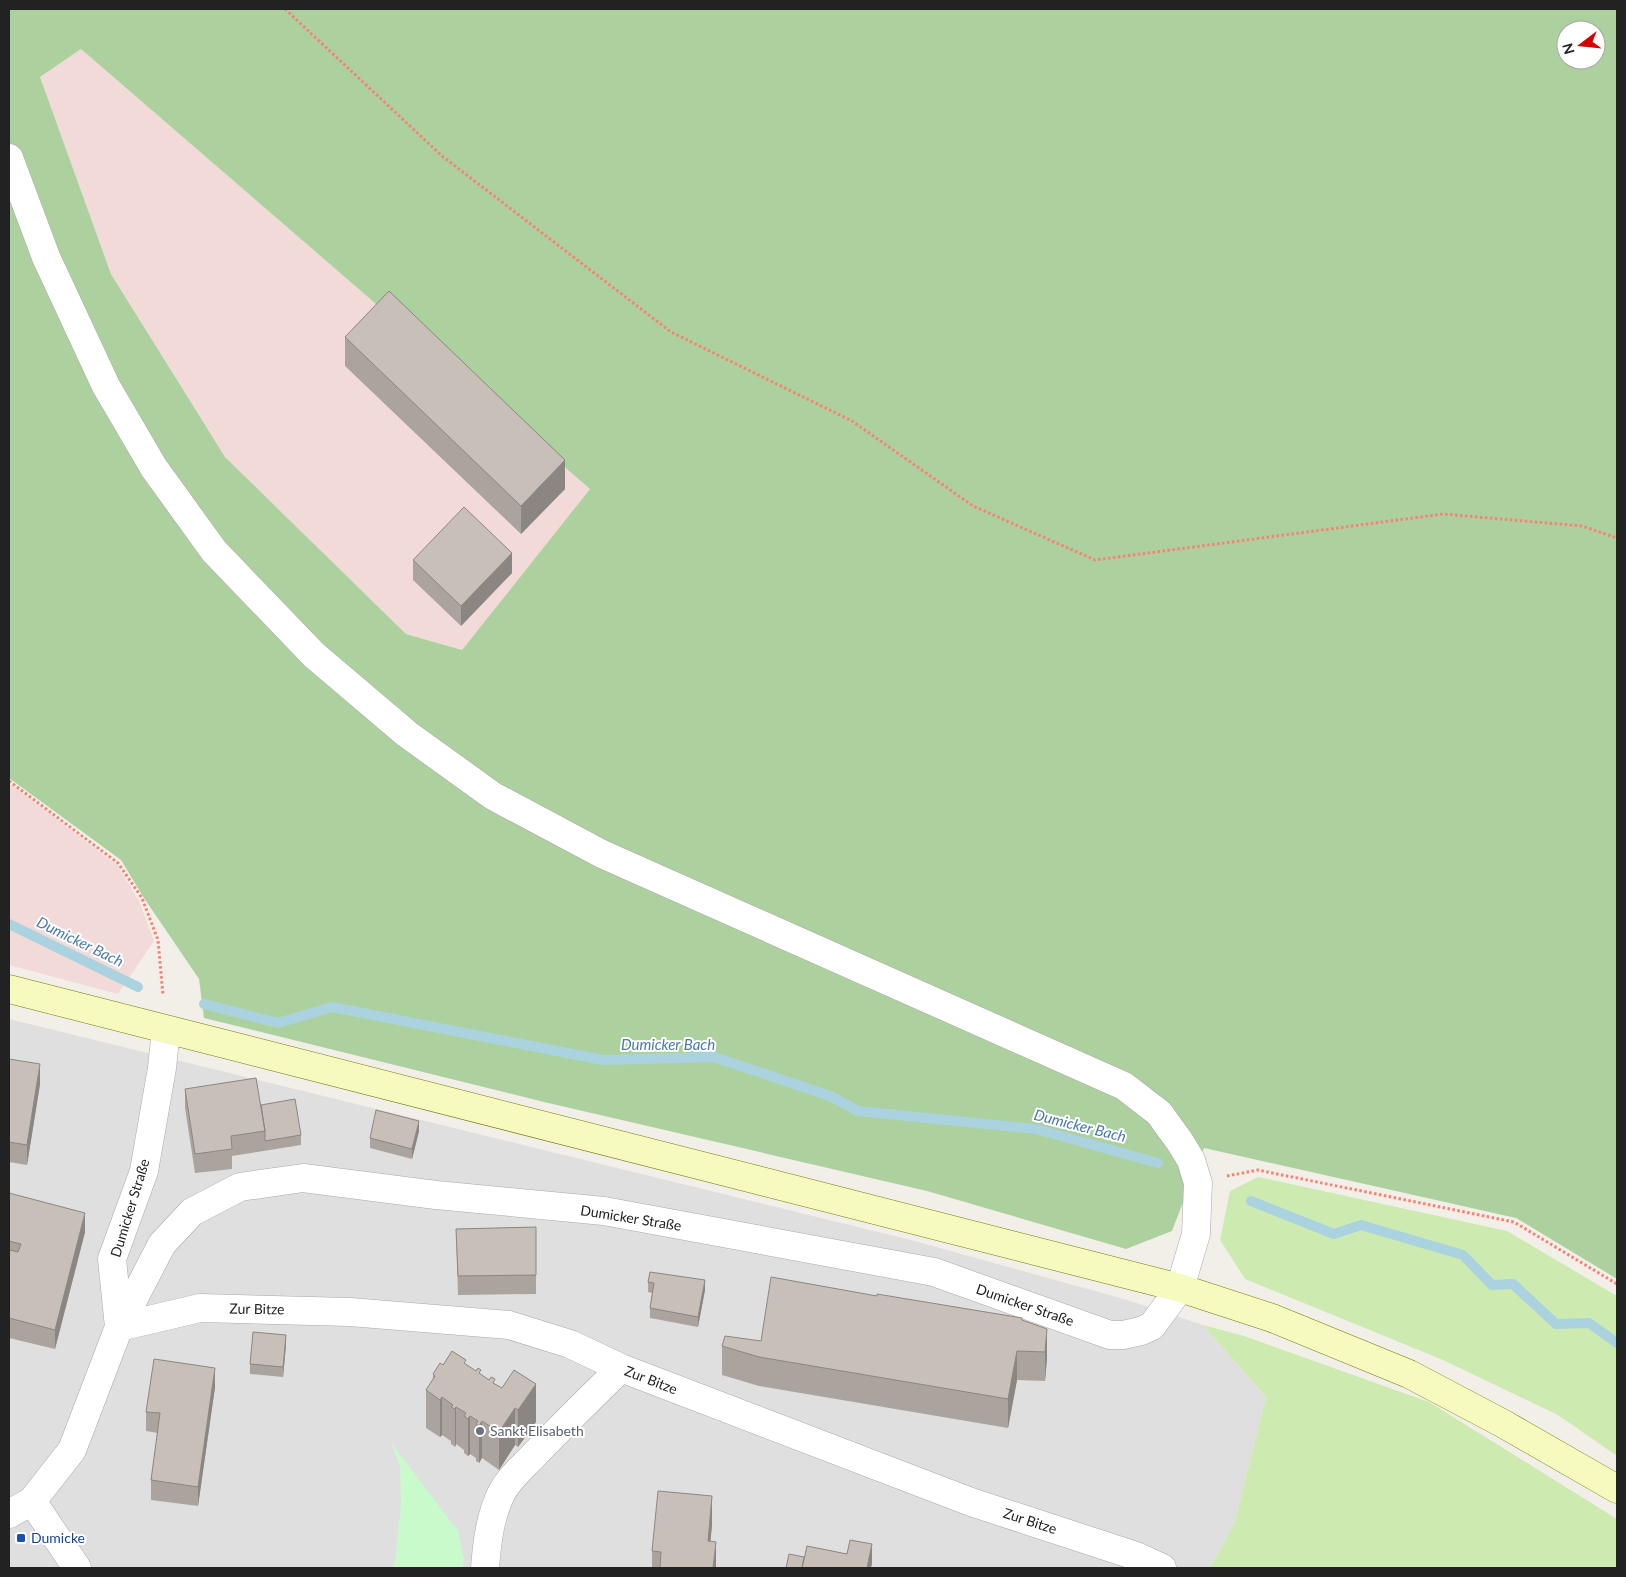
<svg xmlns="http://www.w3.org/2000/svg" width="1626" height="1577" font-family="Lato,sans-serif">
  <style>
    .residential { fill: #e0dfdf }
    .commercial { fill: #f2dad9 }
    .grass { fill: #cdebb0 }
    .forest { fill: #add19e; fill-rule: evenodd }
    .park { fill: #c8facc }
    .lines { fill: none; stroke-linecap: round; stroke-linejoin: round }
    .stream { stroke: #aad3df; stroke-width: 10 }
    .street-casing { stroke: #a9a9a9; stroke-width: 29 }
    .secondary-casing { stroke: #707d05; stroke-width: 29 }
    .path { stroke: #fa8072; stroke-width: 3; stroke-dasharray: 2.5 2.5; stroke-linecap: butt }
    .street { stroke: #fff; stroke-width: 28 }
    .secondary { stroke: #f7fabf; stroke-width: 28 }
    .wall { fill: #aba49e }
    .shaded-wall { fill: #8b8681 }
    .building { fill: #c7bfb8; stroke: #8b8681 }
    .worship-dot { fill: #6b7280; stroke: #fff; stroke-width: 2 }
    .transit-dot { fill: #1a4fb4; stroke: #fff; stroke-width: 2 }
    .labels { text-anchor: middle; stroke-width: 4; stroke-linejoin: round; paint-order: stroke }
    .street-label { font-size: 14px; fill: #222; stroke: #fff }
    .worship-label { font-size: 14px; fill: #5b616d; stroke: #fff; text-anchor: start }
    .transit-label { font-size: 14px; fill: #164399; stroke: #fff; text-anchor: start }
    .water-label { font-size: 15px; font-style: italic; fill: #4a7aab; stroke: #fff }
  </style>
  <rect width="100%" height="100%" fill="#f2efe9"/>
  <path class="residential" d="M9 1019 911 1240 1124 1299 1203 1325 1266 1397 1234 1524 1210 1568H9Z"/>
  <path class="commercial" d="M81 49 590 489 462 650 406 634 225 457 111 274 40 77Z
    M9 783 117 865 139 901 154 941 118 994 9 965Z"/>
  <path class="grass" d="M1258 1177 1507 1231 1617 1296V1456L1558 1415 1443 1360 1245 1279 1220 1240 1230 1191Z
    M1203 1325 1244 1336 1429 1402 1617 1519V1568H1210L1234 1524 1266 1397Z"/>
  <path class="forest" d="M9 9H1617V1279L1516 1218 1204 1148 1172 1231 1126 1249 927 1191 544 1102 204 1018 199 979 144 898 121 860 9 778ZM1566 30H1596V60H1566ZM81 49 590 489 462 650 406 634 225 457 111 274 40 77Z"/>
  <path class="park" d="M390 1441 458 1531 464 1559 462 1568H392L395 1562 401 1505 400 1466Z"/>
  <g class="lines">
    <path class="stream" d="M9 924 138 987
      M204 1004 278 1023 332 1007 603 1060 714 1057 830 1096 858 1111 1036 1129 1158 1163
      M1251 1201 1334 1234 1361 1225 1463 1255 1492 1285 1513 1284 1556 1324 1589 1323 1617 1343"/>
    <g class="street-casing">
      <path id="street" d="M9 158 46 257 106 386 154 468 214 551 314 655 407 734 493 796 602 854 1124 1086 1159 1113 1180 1142 1191 1160 1198 1183 1196 1234 1180 1288 1152 1326 1141 1331 1123 1335H1110L934 1272 604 1211 436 1195 303 1178 240 1187 192 1212 162 1244 119 1327
        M119 1327 200 1308 350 1312 509 1325 570 1344 621 1368 971 1502 1136 1556 1162 1568
        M32 1501 77 1568
        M9 1514 32 1501 72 1450 119 1327 112 1259 144 1171 162 1068 166 1030
        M485 1568C487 1542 490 1517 501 1494 508 1479 523 1467 534 1455 562 1426 591 1397 621 1368"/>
    </g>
    <g class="secondary-casing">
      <path id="secondary" d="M9 989 1180 1288 1272 1318 1409 1374 1502 1423 1617 1489"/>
    </g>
    <path class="path" d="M285 9 442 156 671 332 852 421 973 506 1095 560 1443 514 1582 526 1617 538
      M9 781 118 863 142 898 158 940 163 995
      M1227 1176 1258 1170 1514 1222 1617 1284"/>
    <use href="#street" class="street"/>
    <use href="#secondary" class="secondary"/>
  </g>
  <path class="wall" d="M345 337 565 489 521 534 345 366Z
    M413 560 512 573 461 626 413 580Z
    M9 1059 40 1084 27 1165 9 1162Z
    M185 1089 261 1105 301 1135V1145L232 1156V1169L195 1173 185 1108Z
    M419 1131 412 1159 370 1148V1138Z
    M9 1193 85 1232 55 1349 9 1338Z
    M536 1227V1294L458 1295 456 1229Z
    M648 1282 705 1290 698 1327 650 1318V1308L652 1293 648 1292Z
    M877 1296 1022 1320 1047 1329V1358L1045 1381 1017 1380 1008 1428 759 1386 722 1375V1346L761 1341Z
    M286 1345 283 1377 250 1374V1364Z
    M443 1365H466L495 1384 536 1422 518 1447 515 1445 499 1470 482 1458 479 1463 476 1461V1458L470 1454 468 1456 464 1453V1450L456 1444 455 1447 451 1444V1441L442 1435 440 1437 426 1428V1390L433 1380V1374Z
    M215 1387 198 1506 151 1500V1480L158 1433 146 1431V1412Z
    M712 1525 710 1542 716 1568H652V1551Z"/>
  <path class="shaded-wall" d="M565 460V489L521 534V506Z
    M512 553V573L461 626V606Z
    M40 1064V1084L27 1165V1145Z
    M419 1121V1131L412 1159V1149Z
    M85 1213V1232L55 1349V1330Z
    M705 1280V1290L698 1327V1317Z
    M1047 1329V1358L1045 1381V1352Z
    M286 1335V1345L283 1377V1367Z
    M1017 1351V1380L1008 1428V1399Z
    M215 1368V1387L198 1506V1487Z
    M536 1384V1422L518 1447V1410Z
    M442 1397V1435L440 1437V1400Z
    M456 1407V1444L455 1447V1409Z
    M515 1408V1445L499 1470V1432Z
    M470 1416V1454L468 1456V1419Z
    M482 1421V1458L479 1463V1426Z
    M712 1496V1525L708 1568V1541Z
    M716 1542V1568H713Z
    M872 1544V1564L871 1568H867Z"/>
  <path class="building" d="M389 291 565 460 521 506 345 337Z
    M464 507 512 553 461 606 413 560Z
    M9 1059 40 1064 27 1145 9 1142Z
    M256 1078 265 1131 231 1136 232 1149 195 1154 185 1089Z
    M295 1099 301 1135 265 1141V1131L261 1105Z
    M376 1110 419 1121 412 1149 370 1138Z
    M9 1193 85 1213 55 1330 9 1318V1250L18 1252 21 1244 9 1241Z
    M536 1227V1275L458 1276 456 1229Z
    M650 1272 705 1280 698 1317 650 1308 654 1283 648 1282Z
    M771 1277 877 1296V1294L1022 1318V1320L1047 1329 1045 1352 1017 1351 1008 1399 759 1357 722 1346 725 1336 761 1341Z
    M253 1332 286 1335 283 1367 250 1364Z
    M452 1351 466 1360 464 1363 476 1371 478 1368 481 1370 479 1373 489 1380 491 1377 495 1379 493 1383 502 1388 514 1370 536 1384 518 1410 515 1408 499 1432 482 1421 479 1426 476 1424 478 1421 470 1416 468 1419 464 1416 466 1413 456 1407 455 1409 451 1407 453 1405 442 1397 440 1400 426 1390 435 1376 433 1374 440 1363 443 1365Z
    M154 1359 215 1368 198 1487 151 1480 160 1413 146 1412Z
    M658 1491 712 1496 708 1541 716 1542 713 1568H660L661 1552 652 1551Z
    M850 1540 872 1544 867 1568H802L807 1546 847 1554Z
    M789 1554 804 1557 802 1568H786Z"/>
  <circle class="worship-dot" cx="480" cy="1431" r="5"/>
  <rect class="transit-dot" x="16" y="1533" width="10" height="10" rx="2.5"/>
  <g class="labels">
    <g class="street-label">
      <text transform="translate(130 1208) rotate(-73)" y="5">Dumicker Straße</text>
      <text transform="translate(631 1218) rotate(9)" y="5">Dumicker Straße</text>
      <text transform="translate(1025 1305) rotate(19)" y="5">Dumicker Straße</text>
      <text transform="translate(257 1309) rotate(1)" y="5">Zur Bitze</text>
      <text transform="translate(651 1380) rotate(21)" y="5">Zur Bitze</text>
      <text transform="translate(1030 1521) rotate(18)" y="5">Zur Bitze</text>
    </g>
    <g class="worship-label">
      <text x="490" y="1436">Sankt Elisabeth</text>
    </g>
    <g class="transit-label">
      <text x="31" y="1543">Dumicke</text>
    </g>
    <g class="water-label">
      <text transform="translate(80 942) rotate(26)" y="5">Dumicker Bach</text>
      <text x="668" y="1050">Dumicker Bach</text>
      <text transform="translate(1080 1126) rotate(14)" y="5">Dumicker Bach</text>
    </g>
  </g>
  <rect width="1626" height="1577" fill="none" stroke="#222222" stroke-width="20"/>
  <g transform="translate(1581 45) rotate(254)"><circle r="24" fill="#ffffff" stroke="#a7a7a7"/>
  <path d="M0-4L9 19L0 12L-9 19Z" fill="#d40000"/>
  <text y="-8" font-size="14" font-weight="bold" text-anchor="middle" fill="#222222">N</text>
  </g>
</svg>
